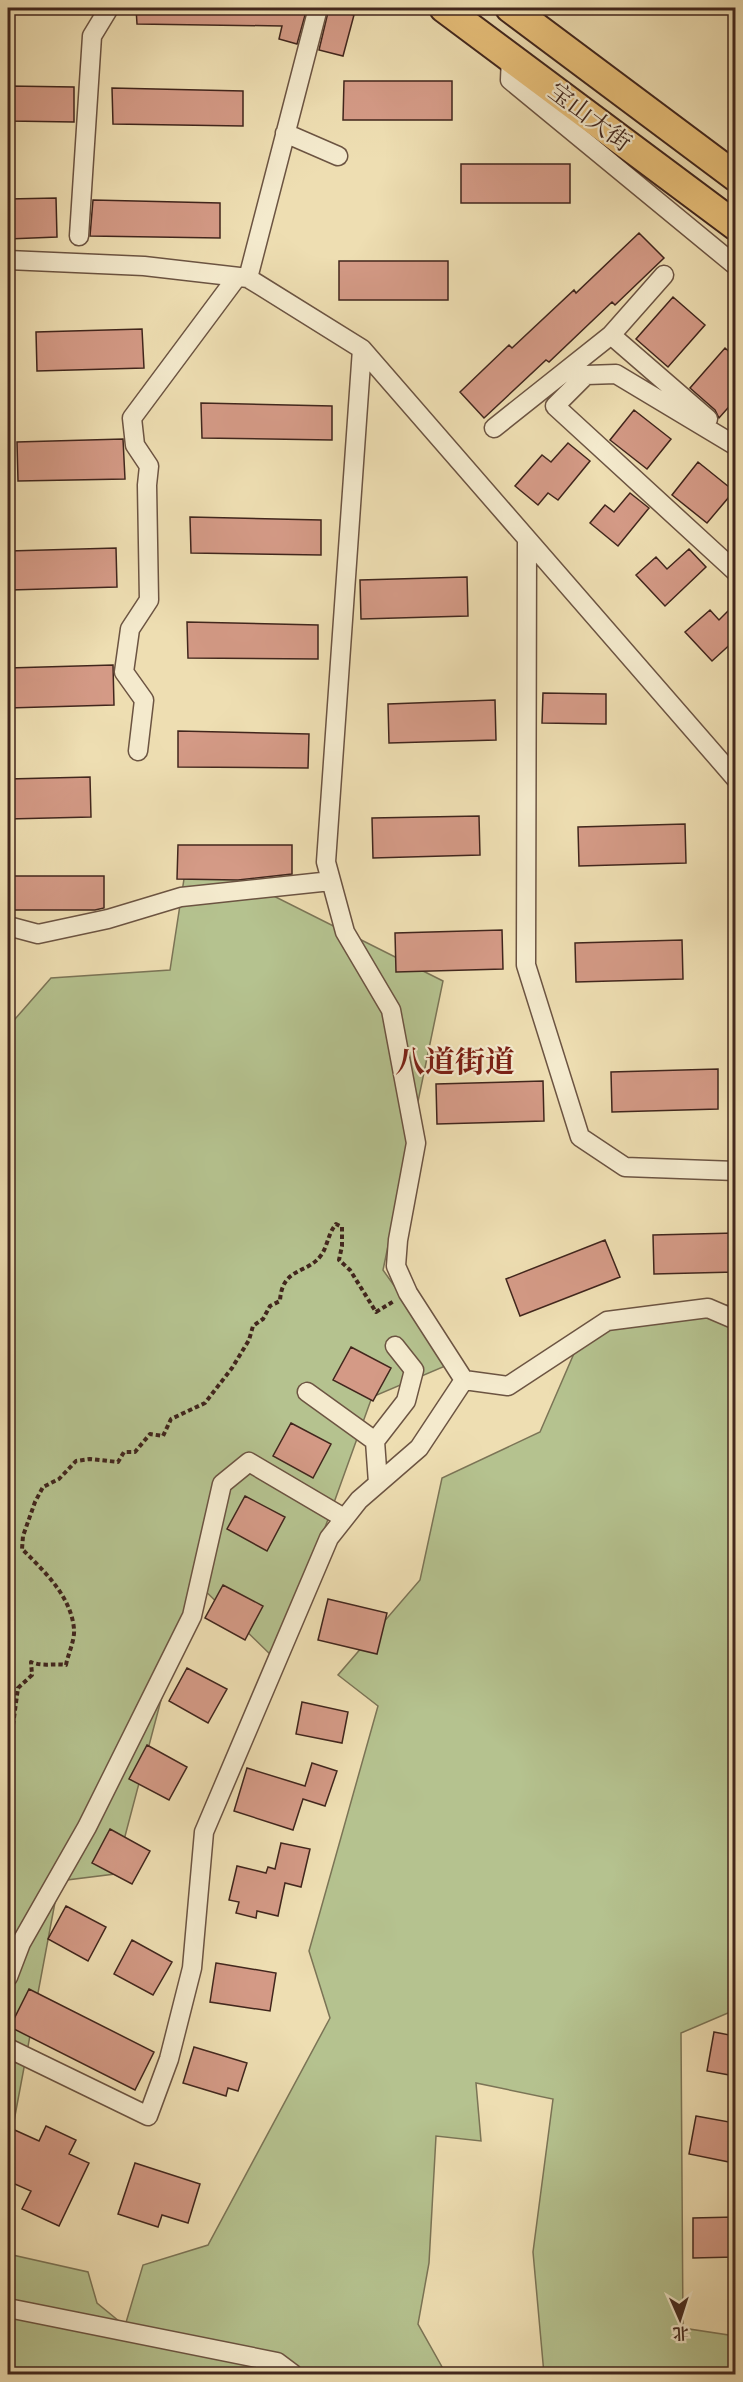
<svg xmlns="http://www.w3.org/2000/svg" width="743" height="2382" font-family="Alegreya,'Noto Serif SC',serif">
  <style>
    .green { fill: #b5c28f; stroke: #7b7456; stroke-width: 1.5 }
    .building { fill: #d49a86; stroke: #41261d; stroke-width: 1.5 }
    .lines { fill: none; stroke-linecap: round; stroke-linejoin: round }
    .street-casing { stroke: #6c5442; stroke-width: 21 }
    .primary-casing { stroke: #41261d; stroke-width: 32 }
    .path { stroke: #41261d; stroke-width: 4; stroke-dasharray: 4.5 3; stroke-linecap: butt }
    .street { stroke: #f4eacd; stroke-width: 18 }
    .primary { stroke: #e7bf79; stroke-width: 28 }
    .labels { text-anchor: middle; stroke-width: 4.5; stroke-linejoin: round; paint-order: stroke }
    .street-label { font-size: 24px; fill: #41261d; stroke: #f4eacd }
    .district-label { font-size: 30px; font-weight: bold; fill: #7a1f14; stroke: #f4eacd }
  </style>
  <rect width="100%" height="100%" fill="#eedeb2"/>
  <filter id="stains"><feTurbulence type="fractalNoise" baseFrequency=".00333" numOctaves="4"/><feColorMatrix values="0 0 0 0 .2 0 0 0 0 .09 0 0 0 0 .02 0 0 0 .5 -.17"/></filter>
  <radialGradient id="worn" r=".72"><stop offset=".6" stop-color="#630" stop-opacity="0"/><stop offset="1" stop-color="#630" stop-opacity=".3"/></radialGradient>
  <path class="green" d="M188 853 443 981 383 1270 450 1364 372 1397 277 1661 193 1579 115 1874 59 1881 8 2153V1027L51 978 170 970Z
    M726 1305 735 1309V2010L681 2033 683 2328 735 2336V2374H544L533 2252 553 2099 476 2083 481 2141 436 2136 429 2263 418 2324 446 2374H8V2254L88 2272 97 2303 125 2326 143 2265 208 2245 330 2018 309 1951 378 1706 338 1675 420 1580 442 1478 540 1432 582 1335Z"/>
  <path class="building" d="M136 8H307L297 44 279 39 282 26 137 24Z
    M329 8 354 15 343 56 319 50Z
    M344 81H452V120H343Z
    M8 86 74 87V122L8 121Z
    M112 88 243 91V126L113 124Z
    M461 164H570V203H461Z
    M56 198 57 237 8 239V199Z
    M93 200 220 203V238L90 236Z
    M639 233 664 258 615 305 612 302 549 362 546 360 484 418 460 392 509 345 512 348 574 290 576 293Z
    M339 261H448V300H339Z
    M673 297 705 325 668 367 636 339Z
    M142 329 144 368 37 371 36 332Z
    M725 348 735 357V400L719 418 715 410 690 388Z
    M201 403 332 406V440L202 438Z
    M634 410 671 439 647 469 610 440Z
    M123 439 125 479 18 481 17 442Z
    M568 443 590 461 558 500 548 493 538 505 515 486 542 455 551 462Z
    M698 462 734 491 707 523 672 495Z
    M630 493 649 508 618 546 590 523 605 505 614 512Z
    M190 517 321 520V555L191 553Z
    M116 548 117 587 10 590 9 551Z
    M689 549 706 567 665 606 636 575 656 557 667 569Z
    M467 577 468 616 361 619 360 580Z
    M735 604V640L712 661 685 632 710 610 719 620Z
    M187 622 318 625V659L188 658Z
    M113 665 114 705 8 708V668Z
    M543 693 606 694V724L542 723Z
    M495 700 496 740 389 743 388 704Z
    M178 731 309 734 308 768 178 767Z
    M90 777 91 817 8 819V779Z
    M479 816 480 855 373 858 372 818Z
    M685 824 686 863 579 866 578 827Z
    M178 845H292V874L238 880 177 879Z
    M8 876H104V908L95 910H8Z
    M502 930 503 969 396 972 395 933Z
    M682 940 683 979 576 982 575 943Z
    M718 1069V1109L612 1112 611 1072Z
    M543 1081 544 1121 437 1124 436 1084Z
    M735 1233V1272L654 1274 653 1235Z
    M605 1240 620 1277 520 1316 506 1279Z
    M351 1347 391 1368 373 1401 333 1380Z
    M291 1423 331 1444 313 1478 273 1456Z
    M245 1496 285 1517 267 1551 227 1529Z
    M223 1585 263 1606 245 1640 205 1618Z
    M328 1599 387 1613 377 1654 318 1640Z
    M187 1668 227 1689 208 1723 169 1701Z
    M302 1702 348 1712 342 1743 296 1734Z
    M147 1745 187 1767 169 1800 129 1779Z
    M312 1763 337 1771 325 1806 303 1799 293 1830 234 1811 247 1768 305 1786Z
    M110 1829 150 1851 132 1884 92 1863Z
    M281 1843 310 1849 301 1887 285 1883 278 1916 257 1911 256 1918 236 1913 239 1902 229 1900 237 1866 266 1873 268 1867 275 1869Z
    M66 1906 106 1927 88 1961 48 1939Z
    M132 1940 172 1962 153 1995 114 1974Z
    M216 1963 276 1973 270 2011 210 2002Z
    M29 1989 154 2052 135 2090 10 2027Z
    M714 2032 735 2036V2076L707 2071Z
    M194 2047 247 2063 238 2091 228 2088 226 2096 183 2083Z
    M696 2116 735 2123 734 2163 689 2154Z
    M46 2126 76 2140 69 2154 89 2163 59 2226 22 2209 31 2191 8 2181V2127L39 2141Z
    M135 2163 200 2184 188 2223 162 2215 158 2227 118 2214Z
    M735 2217V2257L693 2258V2218Z"/>
  <g class="lines">
    <g class="street-casing">
      <path id="street" d="M511 57 510 80 736 266
        M285 133 338 156
        M79 236 92 36 109 8
        M8 260 144 266 248 278 362 349 736 779
        M248 278 318 8
        M611 335 664 275
        M362 349 326 862 345 932 391 1010 416 1143 398 1240 396 1266 408 1293 464 1380 508 1386 607 1321 708 1308 736 1320
        M494 428 611 335 708 419
        M736 446 616 374 586 375 555 406 736 572
        M527 539 526 965 580 1137 625 1167 736 1171
        M138 751 144 700 124 672 130 629 149 600 147 485 149 466 135 445 132 418 237 277
        M8 926 38 934 108 919 181 897 331 881
        M307 1392 375 1441 378 1483
        M375 1441 406 1401 414 1370 395 1346
        M8 1977 21 1943 87 1827 192 1616 222 1484 249 1462 344 1518
        M8 2048 148 2116 169 2059 192 1968 204 1832 329 1538 359 1500 419 1448 464 1380
        M8 2308 277 2362 293 2374"/>
    </g>
    <g class="primary-casing">
      <path id="primary" d="M444 8 736 226
        M510 8 736 177"/>
    </g>
    <path class="path" d="M8 1731 13 1725 18 1688 32 1675 31 1662C44 1667 53 1663 66 1665 68 1654 75 1640 74 1629 71 1596 44 1571 22 1549L23 1536 35 1502 43 1487 59 1479 76 1461 90 1459 118 1462 124 1452H135L150 1434 163 1436 171 1419 205 1403 232 1368 249 1340 253 1326 263 1319 270 1306 280 1301C282 1266 308 1275 322 1254 328 1244 328 1234 336 1224L342 1227V1246L339 1260 350 1270 376 1312 394 1301"/>
    <use href="#street" class="street"/>
    <use href="#primary" class="primary"/>
  </g>
  <g class="labels">
    <g class="street-label">
      <text transform="translate(590 117) rotate(37)" y="8">宝山大街</text>
    </g>
    <g class="district-label">
      <text x="455" y="1072">八道街道</text>
    </g>
  </g>
  <rect width="743" height="2382" fill="none" stroke="#eedeb2" stroke-width="30"/>
  <rect x="9" y="9" width="725" height="2364" fill="none" stroke="#41261d" stroke-width="3"/>
  <rect x="15" y="15" width="713" height="2352" fill="none" stroke="#41261d" stroke-width="1.5"/>
  <g transform="translate(680 2319) rotate(177)" stroke="#f4eacd" stroke-width="4.5" paint-order="stroke">
  <path d="M0-4.5L10 22L0 15L-10 22Z" fill="#41261d"/>
  <text y="-9" font-size="16" font-weight="bold" text-anchor="middle" fill="#41261d">北</text>
  </g>
  <rect width="100%" height="100%" filter="url(#stains)"/>
  <rect width="100%" height="100%" fill="url(#worn)"/>
</svg>
